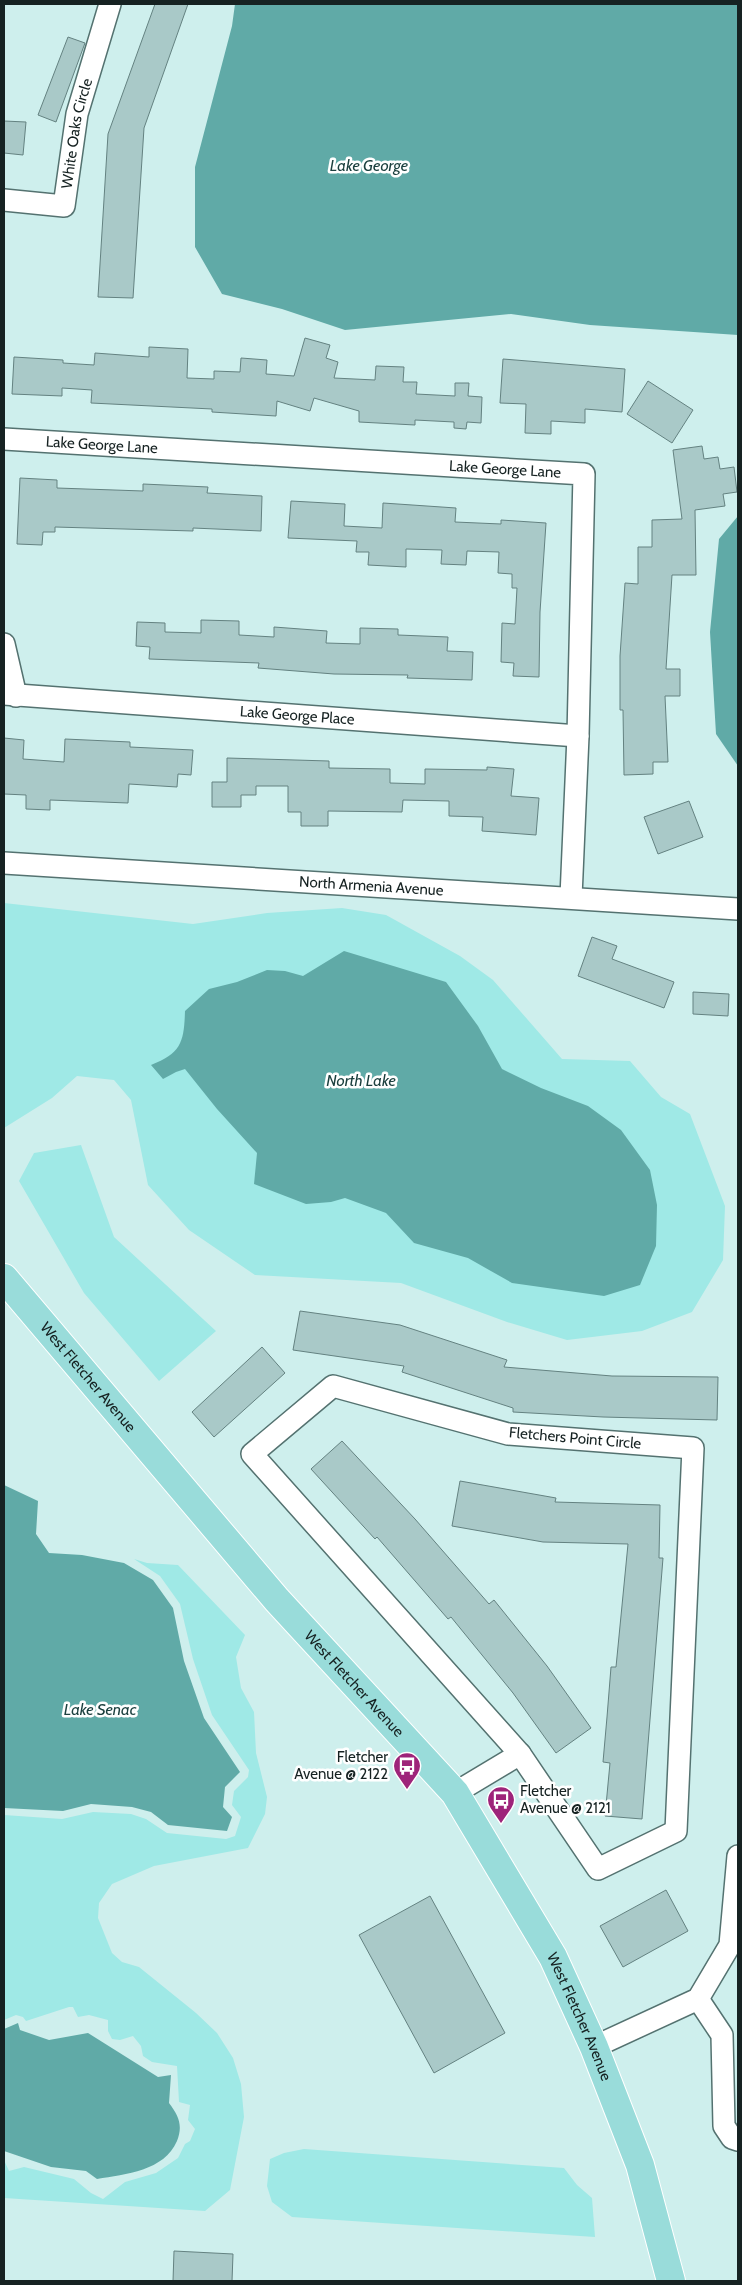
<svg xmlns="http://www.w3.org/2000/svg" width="742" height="2285" font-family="Cabin,sans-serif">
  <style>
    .green { fill: #9fe9e6 }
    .water { fill: #60aaa7 }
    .building { fill: #a9c9c8; stroke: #648281 }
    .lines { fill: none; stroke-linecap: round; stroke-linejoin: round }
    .minor-casing { stroke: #547270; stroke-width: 24 }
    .major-casing { stroke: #fff; stroke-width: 30 }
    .minor { stroke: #fff; stroke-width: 21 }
    .major { stroke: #99dcda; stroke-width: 28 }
    .labels { text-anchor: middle; stroke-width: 5; stroke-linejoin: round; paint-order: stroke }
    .street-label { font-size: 15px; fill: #162222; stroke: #fff }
    .poi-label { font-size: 15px; fill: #162222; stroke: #fff; text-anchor: end }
    .water-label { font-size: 16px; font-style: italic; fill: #1c403f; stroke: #fff }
  </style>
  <rect width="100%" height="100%" fill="#ceefed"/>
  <path class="green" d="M4 903 193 924 267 913 342 908 386 915 460 956 493 980 562 1059 630 1061 661 1097 690 1114 725 1206 723 1260 692 1312 642 1331 567 1340 507 1322 401 1283 255 1275 189 1230 148 1185 131 1100 114 1080 77 1076 52 1098 4 1128Z
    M81 1145 114 1237 216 1331 159 1381 84 1293 19 1181 34 1153Z
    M134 1559 147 1563 178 1565 245 1635 236 1657 241 1688 254 1712 256 1753 267 1797 265 1814 248 1848 154 1866 112 1884 99 1903 98 1918 112 1953 122 1962 139 1967 196 2013 217 2033 233 2058 241 2084 244 2117 230 2190 205 2211 4 2198V2160L9 2171 24 2167 74 2179 91 2193 103 2199 125 2182 156 2173 178 2158 185 2144 190 2141 195 2129 188 2120 190 2105 179 2102 177 2066 152 2062 143 2056 141 2046 133 2036 120 2040 112 2039 108 2031V2020L89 2015 78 2017 73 2007H69L26 2021 23 2017 16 2015 4 2020V1815L62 1819 93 1812 131 1814 146 1819 167 1833 226 1839 235 1836 241 1817 232 1805 234 1791 248 1777 249 1770 212 1715 193 1659 180 1604 160 1576Z
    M304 2149 564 2168 577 2185 592 2198 595 2237 292 2217 272 2202 267 2186 270 2159 284 2153Z"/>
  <path class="water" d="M235 4H738V335L590 325 511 314 345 330 282 309 222 294 195 247V167L232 26Z
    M738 516V766L716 734 710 632 719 539Z
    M344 951 446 982 478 1026 502 1069 541 1088 588 1106 621 1130 650 1170 657 1205 656 1246 640 1285 604 1296 512 1283 468 1258 414 1243 386 1213 345 1198 331 1202 306 1204 254 1184 257 1153 217 1109 185 1069 176 1072 163 1079 151 1065C182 1053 184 1041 185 1011L209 989 237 982 267 970 285 971 303 976Z
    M4 1485 38 1501 36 1534 49 1553 82 1555 124 1563 153 1580 173 1608 184 1661 204 1718 240 1772 225 1787 223 1807 232 1817 227 1831 168 1825 151 1812 132 1807 91 1804 63 1811 4 1808Z
    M18 2023 20 2030 49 2040 88 2033 158 2077 171 2075 169 2103C179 2116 183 2126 177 2141 164 2171 126 2174 97 2179L86 2171 51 2167 4 2151V2029Z"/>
  <path class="building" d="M155 4H188L144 128 133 298 98 297 108 134Z
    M68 37 85 43 56 122 38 115Z
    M4 121 26 122 23 155 4 153Z
    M305 338 330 345 326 358 338 362 334 378 375 380 376 366 404 367 403 382H417L416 394 455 396V383H469L468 396 482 397 481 423 467 422 466 429 454 428V422L415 420V425L359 422V411L314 398 310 411 277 401 276 416 212 412V409L91 403 92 390 62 388V396L12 394 14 357 63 360V363L94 365 95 353 149 357V347L188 349 187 378 214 379V371L240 372 241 358 267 360 266 374 294 376Z
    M503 359 625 369 622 412 585 409V423L551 421V434L525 433 526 404 500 403Z
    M648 381 693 410 672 443 627 414Z
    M702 446 704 459 718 457 720 469 734 467 737 492 723 494 725 506 695 510 696 575H672L666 669H680V696H665L668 762H653V774L624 775 623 710H620V656L625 583 638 584V547H652V520L682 519 673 450Z
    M20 478 57 480V488L143 491V484L208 487 207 493 262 496 261 531 193 528V531L55 527V532H43L42 545 17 544Z
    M291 501 345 504 344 526 382 528 383 503 456 508 455 522 501 524V520L546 523 540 612 539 677 513 676 514 663 501 662 502 623 515 624 517 588H512V574L498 573 499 552 467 551 466 565 441 564 442 550 406 549V567L368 565 369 552H356L357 541 288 538Z
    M201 620 239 621V635L274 637V627L327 631 326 643 360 644V628L398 629V635L448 637 447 651 473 652 472 680 407 678 408 675 334 674 258 668 259 663 149 659 150 647 136 646 137 622 165 623V632L201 633Z
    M4 738 24 740 23 759 64 762 65 739 130 742V747L193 750 191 775 178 774 177 787 129 784 128 803 50 800V810L26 809V795L4 794Z
    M227 758 329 761V768L390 769V783L425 784V769L487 770V767L514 769 511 796 539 798 536 835 482 831 483 817 449 816V801L403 800 402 812 328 811V826H301V812H288V786H256V795H241V807H212V782H227Z
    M689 801 703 837 658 854 644 817Z
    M592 937 617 946 612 959 674 982 664 1008 578 976Z
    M693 992 729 994 728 1016 693 1014Z
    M300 1311 400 1325 507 1360 504 1367 612 1376 718 1377 717 1420 603 1417 513 1412V1408L402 1372 404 1366 293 1350Z
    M262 1347 285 1373 214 1437 192 1412Z
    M342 1441 415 1519 489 1604 494 1600 547 1666 591 1728 556 1753 513 1693 451 1617 448 1619 377 1537 375 1539 311 1469Z
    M460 1481 556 1498 555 1502 660 1505 659 1558H663L642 1819 605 1816 610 1763 603 1762 607 1717 611 1667H616L628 1544 543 1542 452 1526Z
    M666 1890 688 1931 623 1967 600 1926Z
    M430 1896 505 2033 434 2073 359 1935Z
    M174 2251 233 2254 232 2281H173Z"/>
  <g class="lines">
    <g class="minor-casing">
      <g id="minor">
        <path id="s1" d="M4 200 64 206 77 114 110 4"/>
        <path id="s2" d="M4 439 584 474 578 736 571 897"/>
        <path d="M4 644 16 696"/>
        <path id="s3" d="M4 694 578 736"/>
        <path id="s4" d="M4 863 738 909"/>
        <path d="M333 1386 508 1434 693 1448 676 1831 598 1869 520 1754 252 1454Z"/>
        <path d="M455 1793 520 1754"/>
        <path d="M698 1999 722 2035 724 2126 732 2138 738 2140"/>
        <path d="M594 2047 698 1999 730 1945 738 1856"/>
      </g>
    </g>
    <g class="major-casing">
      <g id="major">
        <path id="s5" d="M4 1278 277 1600 455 1793 553 1957 594 2047 640 2165 671 2281"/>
      </g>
    </g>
    <use href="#minor" class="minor"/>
    <use href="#major" class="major"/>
  </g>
  <defs>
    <g id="bus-pin" transform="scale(1.4375)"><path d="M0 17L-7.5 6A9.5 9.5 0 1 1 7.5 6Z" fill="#9e247a" stroke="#fff"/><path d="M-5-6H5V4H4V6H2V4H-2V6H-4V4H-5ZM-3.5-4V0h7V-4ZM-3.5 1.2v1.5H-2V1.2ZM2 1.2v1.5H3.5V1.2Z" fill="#fff"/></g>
  </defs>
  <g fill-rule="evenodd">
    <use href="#bus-pin" x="407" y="1766"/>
    <use href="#bus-pin" x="501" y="1800"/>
  </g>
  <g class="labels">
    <g class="street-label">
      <text dy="5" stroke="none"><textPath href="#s1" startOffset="134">White Oaks Circle</textPath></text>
      <text dy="5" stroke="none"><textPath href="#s2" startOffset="98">Lake George Lane</textPath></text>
      <text dy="5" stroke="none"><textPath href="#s2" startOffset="502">Lake George Lane</textPath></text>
      <text dy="5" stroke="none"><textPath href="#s3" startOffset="294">Lake George Place</textPath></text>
      <text dy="5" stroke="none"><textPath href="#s4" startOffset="368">North Armenia Avenue</textPath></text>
      <text dy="5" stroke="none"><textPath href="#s5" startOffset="130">West Fletcher Avenue</textPath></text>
      <text transform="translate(575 1438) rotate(5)" y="5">Fletchers Point Circle</text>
      <text dy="5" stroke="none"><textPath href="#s5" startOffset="536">West Fletcher Avenue</textPath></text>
      <text dy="5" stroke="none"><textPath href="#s5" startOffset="941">West Fletcher Avenue</textPath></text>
    </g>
    <g class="poi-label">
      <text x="388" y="1762">Fletcher<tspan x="388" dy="17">Avenue @ 2122</tspan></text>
      <text x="520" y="1796" text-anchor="start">Fletcher<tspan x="520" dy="17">Avenue @ 2121</tspan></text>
    </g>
    <g class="water-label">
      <text x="369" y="171">Lake George</text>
      <text x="361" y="1086">North Lake</text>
      <text x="100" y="1715">Lake Senac</text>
    </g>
  </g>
  <rect width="742" height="2285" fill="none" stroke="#162222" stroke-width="10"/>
</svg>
